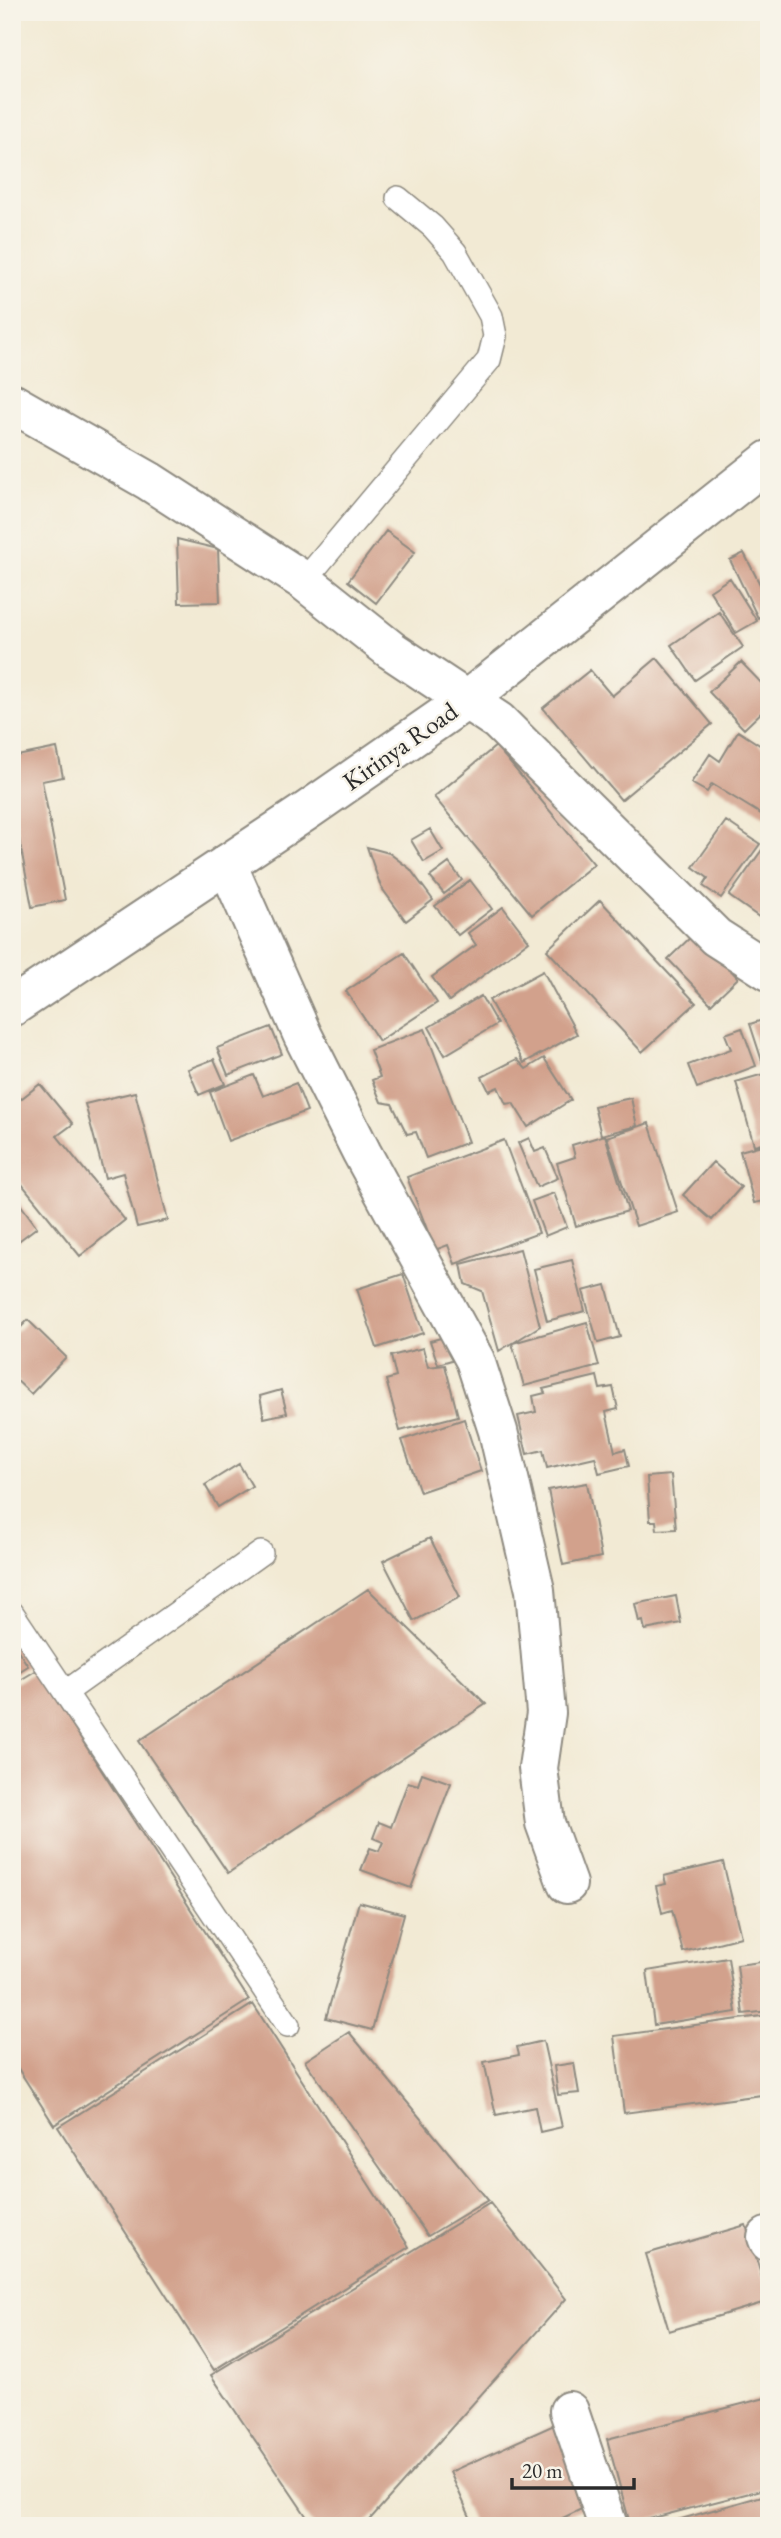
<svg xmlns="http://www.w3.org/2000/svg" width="781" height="2538" font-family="'EB Garamond',serif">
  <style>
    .building { fill: #d2a18c }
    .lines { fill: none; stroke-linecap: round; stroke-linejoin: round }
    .service-casing { stroke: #8e8a80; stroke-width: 26 }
    .minor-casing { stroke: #8e8a80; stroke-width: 42 }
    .secondary-casing { stroke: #8e8a80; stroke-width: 42 }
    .service { stroke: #fff; stroke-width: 23 }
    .minor { stroke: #fff; stroke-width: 38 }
    .secondary { stroke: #fff; stroke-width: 38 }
    .labels { text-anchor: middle; stroke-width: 5; stroke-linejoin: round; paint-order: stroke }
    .street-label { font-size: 26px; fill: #2b2b2b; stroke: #f7f3e8 }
  </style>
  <rect width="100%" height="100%" fill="#f7f3e8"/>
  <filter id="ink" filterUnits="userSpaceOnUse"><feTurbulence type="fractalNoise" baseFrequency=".0143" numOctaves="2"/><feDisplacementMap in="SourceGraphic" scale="14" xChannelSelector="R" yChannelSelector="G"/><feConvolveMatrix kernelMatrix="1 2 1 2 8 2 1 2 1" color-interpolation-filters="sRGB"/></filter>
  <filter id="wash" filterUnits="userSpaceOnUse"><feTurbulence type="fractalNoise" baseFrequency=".00686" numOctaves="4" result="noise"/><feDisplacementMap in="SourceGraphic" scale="28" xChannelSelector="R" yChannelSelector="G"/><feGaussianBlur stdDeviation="1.57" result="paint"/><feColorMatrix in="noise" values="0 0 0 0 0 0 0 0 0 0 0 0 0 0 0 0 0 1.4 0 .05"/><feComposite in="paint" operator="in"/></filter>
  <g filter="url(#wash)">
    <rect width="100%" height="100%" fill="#f2ead4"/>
    <g id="blocks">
      <path class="building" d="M386 531 415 552 376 603 348 581Z
        M177 539 218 549 220 602 179 603Z
        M744 553 769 602V613L758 618 730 560Z
        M730 578 757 621 736 633 710 591Z
        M719 612 743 647 695 680 671 645Z
        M657 658 712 724 621 800 543 708 590 670 612 696Z
        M741 662 769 691V705L744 729 709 692Z
        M738 731 769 751V819L712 784 707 792 691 783 710 754 720 761Z
        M496 746 594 864 532 915 434 797Z
        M57 748 63 777 42 781 65 900 32 907 12 801V757Z
        M726 821 760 844 721 898 703 886 708 878 693 867Z
        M430 829 443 851 424 862 411 840Z
        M769 840V924L729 896Z
        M367 847 389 853 410 869 433 900 406 921 381 887Z
        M449 863 462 880 444 894 430 877Z
        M470 880 492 909 458 935 435 906Z
        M600 900 696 1003 642 1052 547 950Z
        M503 907 529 941 449 1001 432 977 476 945 468 933Z
        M696 932 738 978 711 1004 668 959Z
        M404 953 437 1003 379 1041 346 991Z
        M543 971 577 1034 524 1063 489 1000Z
        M481 996 497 1024 445 1055 429 1027Z
        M769 1018V1063L763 1064 750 1024Z
        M271 1027 282 1054 228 1075 217 1048Z
        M742 1028 756 1066 697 1088 688 1065 731 1049 725 1034Z
        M425 1029 468 1142 426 1158 416 1132 407 1134 392 1104 381 1102 372 1080 380 1077 370 1050Z
        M544 1058 571 1100 528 1127 513 1103 506 1104 498 1087 489 1091 482 1077 517 1059 526 1069Z
        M214 1059 225 1084 199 1095 188 1069Z
        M767 1073 769 1141 754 1145 736 1082Z
        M254 1075 263 1096 296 1083 307 1111 228 1141 210 1092Z
        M40 1084 73 1124 57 1136 125 1220 80 1256 12 1172V1106Z
        M135 1092 168 1220 137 1227 123 1173 105 1178 85 1104Z
        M631 1098 637 1126 601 1135 594 1106Z
        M649 1123 678 1212 636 1226 607 1137Z
        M605 1135 628 1211 576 1226 557 1163 575 1157 572 1145Z
        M529 1138 535 1152 545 1148 558 1178 537 1187 518 1143Z
        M504 1140 539 1233 455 1264 448 1245 435 1250 407 1177Z
        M769 1143V1200L754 1203 740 1151Z
        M713 1162 741 1187 712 1220 683 1195Z
        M12 1193 37 1227 12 1246Z
        M554 1193 567 1227 545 1236 532 1201Z
        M520 1249 540 1326 513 1343 587 1322 599 1366 524 1386 512 1343 499 1351 482 1291 465 1284 461 1264Z
        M572 1260 585 1311 547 1321 534 1269Z
        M403 1274 423 1333 377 1348 357 1289Z
        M606 1285 620 1337 598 1343 583 1291Z
        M28 1320 66 1357 31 1394 12 1376V1336Z
        M448 1336 455 1359 438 1364 430 1341Z
        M423 1348 428 1367 445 1365 458 1416 400 1431 386 1380 396 1377 391 1356Z
        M597 1376 600 1389 613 1387 618 1409 606 1412 615 1452 625 1449 629 1466 599 1473 595 1457 547 1468 543 1450 527 1454 518 1416 536 1412 533 1396 545 1393 543 1389Z
        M281 1390 287 1413 264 1418 260 1396Z
        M464 1419 481 1471 420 1492 402 1440Z
        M239 1464 252 1486 218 1507 205 1485Z
        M671 1475 676 1529 657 1530 656 1521H650L647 1477Z
        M587 1483 601 1557 563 1565 548 1490Z
        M430 1538 460 1597 414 1621 383 1561Z
        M368 1589 486 1704 228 1873 139 1741Z
        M676 1596 681 1623 645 1630 643 1621 639 1622 635 1604Z
        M12 1641 28 1666 12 1676Z
        M37 1670 249 2000 54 2125 12 2059V1685Z
        M422 1773 451 1783 411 1888 361 1870 370 1848 379 1851 383 1842 373 1838 379 1822 391 1827 408 1782 418 1785Z
        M723 1862 741 1937 683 1952 672 1910 662 1913 656 1886 666 1884 664 1876Z
        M359 1902 404 1914 372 2030 326 2018Z
        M728 1958 736 2012 654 2025 647 1971Z
        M769 1961V2011L743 2014 737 1965Z
        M253 2004 409 2247 214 2370 58 2127Z
        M769 2015V2094L624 2113 614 2036Z
        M349 2032 488 2200 428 2236 305 2061Z
        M543 2041 562 2127 540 2132 535 2107 496 2115 484 2062 519 2055 517 2047Z
        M574 2063 579 2093 558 2095 554 2066Z
        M490 2203 566 2299 364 2526H313L211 2375Z
        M746 2225 769 2301 669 2331 646 2254Z
        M769 2397V2488L630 2524 607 2439Z
        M554 2425 590 2505 546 2526H474L450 2472Z
        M769 2494V2526H660V2525Z"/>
    </g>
  </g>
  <g filter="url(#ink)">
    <use href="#blocks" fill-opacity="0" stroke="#8e8a80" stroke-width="2"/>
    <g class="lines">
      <g class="service-casing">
        <path id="service" d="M304 581 489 360 495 336 491 316 455 252 433 227 398 198
          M12 1613 288 2025
          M66 1692 261 1553"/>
      </g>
      <g class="minor-casing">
        <path id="minor" d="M12 403 149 481 304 581 391 650 498 721 716 937 769 971
          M227 864 303 1036 362 1153 475 1360 498 1431 535 1590 546 1713 538 1768 545 1823 567 1884
          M767 2237 769 2242
          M569 2411 608 2526"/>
      </g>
      <g class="secondary-casing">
        <path id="secondary" d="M12 1007 308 810 468 699 769 460"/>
      </g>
      <use href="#service" class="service"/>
      <use href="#minor" class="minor"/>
      <use href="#secondary" class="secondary"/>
    </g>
  </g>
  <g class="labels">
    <g class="street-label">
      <text transform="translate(400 746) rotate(-35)" y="9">Kirinya Road</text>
    </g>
  </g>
  <rect width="781" height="2538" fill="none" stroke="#f7f3e8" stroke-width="42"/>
  <path d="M512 2478v10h122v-10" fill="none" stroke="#2b2b2b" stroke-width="3.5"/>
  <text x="522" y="2478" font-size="21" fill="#2b2b2b" stroke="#f7f3e8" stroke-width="5" paint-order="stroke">20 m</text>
</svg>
